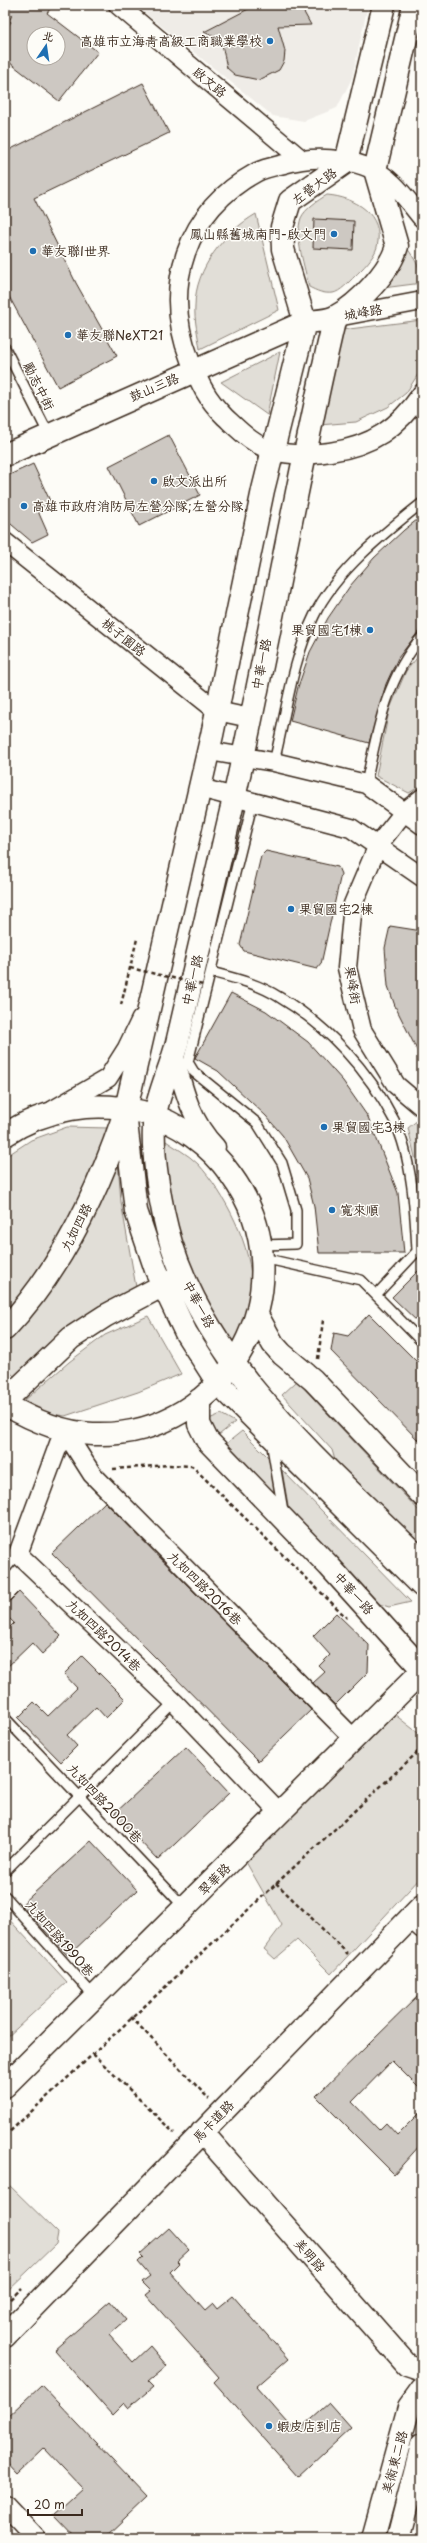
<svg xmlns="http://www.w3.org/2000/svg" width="427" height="2543" font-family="'Playpen Sans','LXGW WenKai TC',sans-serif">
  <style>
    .built { fill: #efece7 }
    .green { fill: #e1ded7; stroke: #8e847a }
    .building { fill: #cdc8c2; stroke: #3b2a1e; fill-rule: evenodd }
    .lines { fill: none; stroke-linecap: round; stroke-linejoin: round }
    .service-casing { stroke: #3b2a1e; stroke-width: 12 }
    .minor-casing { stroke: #3b2a1e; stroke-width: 21 }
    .tertiary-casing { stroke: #3b2a1e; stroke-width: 25 }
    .path { stroke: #3b2a1e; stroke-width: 2.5; stroke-dasharray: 4 3; stroke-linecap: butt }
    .service { stroke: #fdfcf7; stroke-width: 9 }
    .minor { stroke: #fdfcf7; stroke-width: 18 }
    .tertiary { stroke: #fdfcf7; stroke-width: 22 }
    .path-bridge { stroke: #3b2a1e; stroke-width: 2.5; stroke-dasharray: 4 3; stroke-linecap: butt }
    .poi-dot { fill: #1f6fb2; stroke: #fdfcf7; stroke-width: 1.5 }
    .labels { text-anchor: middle; stroke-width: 3; stroke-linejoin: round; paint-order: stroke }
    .poi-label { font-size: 13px; fill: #3b2a1e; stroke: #fdfcf7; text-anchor: start }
    .street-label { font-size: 13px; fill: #3b2a1e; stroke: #fdfcf7 }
  </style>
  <rect width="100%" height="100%" fill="#fdfcf7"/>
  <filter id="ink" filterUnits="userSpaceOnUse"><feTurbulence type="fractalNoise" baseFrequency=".025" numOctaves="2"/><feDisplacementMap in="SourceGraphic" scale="8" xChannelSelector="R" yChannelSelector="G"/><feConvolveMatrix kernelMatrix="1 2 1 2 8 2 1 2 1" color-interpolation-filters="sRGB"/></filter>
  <g filter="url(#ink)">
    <path class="built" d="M135 5H368L352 78 337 108 304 121 273 116Z"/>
    <path class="green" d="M327 195C354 197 385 214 377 247 374 258 362 269 355 276 349 282 340 292 333 293 323 294 317 291 309 287 305 267 294 238 301 218 305 209 318 200 327 195Z
      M256 214 279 310 200 349C198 335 194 320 195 306 195 268 225 232 256 214Z
      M402 241C411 254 422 267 422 283L375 289Z
      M422 320V368L406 393 388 407 356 422 319 425 341 330Z
      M280 352 267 415 221 382Z
      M422 652V785L409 793 376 776 389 711 406 671Z
      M419 1119 422 1122V1186L408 1128Z
      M67 1127 108 1128 79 1201 44 1265 5 1316V1157L31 1140Z
      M163 1139C174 1147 188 1154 198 1164 224 1192 254 1249 251 1288 249 1309 239 1329 232 1349 212 1312 190 1276 177 1236 167 1206 165 1171 163 1139Z
      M118 1162 121 1202 136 1287 80 1322 17 1379 5 1367V1341L31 1315Z
      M148 1316 181 1374 138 1392 65 1416 45 1413 25 1400 69 1362 105 1335Z
      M297 1381 422 1514V1552L338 1470 332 1450 282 1395Z
      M221 1414 235 1422 214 1439 209 1419Z
      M242 1431 270 1459 276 1502 222 1447Z
      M282 1470 411 1602 389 1607 373 1602 290 1516Z
      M394 1714 422 1736V1876L331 1974 297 1940 275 1959 264 1949 282 1925 246 1862Z
      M5 1915 67 1982 5 2039Z
      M5 2181 58 2233 56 2244 5 2293Z"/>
    <path class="building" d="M5 5H53L47 13 98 52 59 101 5 59V30L11 22 9 20 12 16 5 10ZM34 34H58V58H34Z
      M256 5H300L311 25 278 26 285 51 284 61 279 70 259 80 235 75 227 68 221 40 204 32Z
      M143 83 169 133 34 198 76 283 117 356 58 387 5 289V152Z
      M314 219 354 221 353 250 313 248Z
      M169 435 200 495 139 526 109 466Z
      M33 464 51 503 37 509 48 534 32 542 5 519V477Z
      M422 516V627L398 658 386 684 369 743 290 721 298 687 310 652 328 618 350 586 374 558 404 530Z
      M266 851 338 867 341 874 321 964 317 969 244 951 240 945 261 856Z
      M390 926 422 931V1060L395 1006 388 986 385 948Z
      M231 993 266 1011 308 1042 343 1081 368 1117 398 1193 404 1253H319L314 1206 307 1178 283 1136 266 1116 218 1071 195 1058Z
      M422 1267V1326L392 1297Z
      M369 1314 422 1367V1444L331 1351 334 1333 348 1336Z
      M105 1502 311 1710 258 1761 52 1553Z
      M19 1592 61 1636 42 1654 32 1643 5 1669V1632L14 1623 5 1614V1606Z
      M336 1613 369 1645 368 1672 335 1705 313 1683 325 1672 319 1666 330 1655 313 1636Z
      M82 1656 125 1699 106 1718 96 1707 67 1735 77 1746 61 1762 18 1718 34 1702 48 1716 77 1688 64 1674Z
      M186 1747 229 1793 158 1860 114 1814Z
      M91 1841 137 1890 68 1956 21 1905Z
      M422 1992V2091L392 2061 352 2102 379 2130 386 2123 397 2135 422 2110V2143L394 2174 316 2096Z
      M169 2228 189 2250 177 2261 179 2263 170 2272 205 2311 213 2304 217 2309 233 2296 288 2359 256 2387 296 2432 329 2403 351 2428 298 2477 214 2382 219 2377 146 2295 151 2291 142 2282 150 2276 138 2262 143 2257 140 2254Z
      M110 2301 126 2320 109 2335 133 2362 150 2346 167 2366 148 2382 153 2387 128 2408 124 2403 112 2415 54 2350Z
      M41 2385 147 2497 104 2538H76L53 2514 82 2488 44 2448 18 2473 5 2459V2419Z"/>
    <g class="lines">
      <g class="service-casing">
        <path id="service" d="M5 348 49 435
          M274 762C286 714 292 661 314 616 335 572 384 533 422 503
          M366 784C377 732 386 678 422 637
          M253 801 188 1062 194 1072 257 1123 282 1163 296 1210V1244L262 1245
          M211 972C234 978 259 984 279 997 327 1025 369 1071 394 1120 412 1157 415 1210 417 1251
          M263 1258 361 1280 422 1342
          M376 1295 422 1246
          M271 1441 283 1511
          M5 1569 18 1554
          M5 1718 185 1908
          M5 1871 174 1702
          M5 1896 95 1997"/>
      </g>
      <g class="minor-casing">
        <path id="minor" d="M118 5 301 159
          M422 218C412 206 403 193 392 183 367 158 317 154 284 164 276 166 265 168 257 172 186 211 161 286 190 360 200 384 206 398 225 417 239 430 254 446 274 451 293 456 310 455 330 452 372 446 398 428 422 393
          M337 317 422 301
          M5 542 217 711 250 718
          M209 751 274 762 366 784 422 825
          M200 788 351 828 422 877
          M422 798 404 812 378 845 353 904 347 968 362 1030 396 1085 422 1107
          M174 1054C183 1088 191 1122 216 1147
          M53 1110 108 1078 127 1048 141 1019
          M64 1430 18 1554 174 1702 280 1813
          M64 1430 92 1474 354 1739
          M410 1918 422 1929
          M5 2505 36 2538"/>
      </g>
      <g class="tertiary-casing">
        <path id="tertiary" d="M335 317C297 477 270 638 234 798 215 880 196 962 177 1043 171 1067 159 1091 155 1115 150 1149 161 1210 171 1243 213 1375 328 1467 422 1561
          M305 322 263 490 212 735 125 1113 136 1211 156 1270 186 1333 218 1383 422 1586
          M305 322 283 249 282 227 290 201 346 162 384 5
          M5 455 305 322C314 321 327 321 335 317 359 304 390 271 397 246L375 170 414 5
          M5 1135C46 1108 95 1100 142 1112 178 1122 210 1145 231 1175 311 1285 229 1439 93 1434 61 1433 32 1420 5 1404
          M257 1315 273 1344 282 1354 313 1380 422 1495
          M5 1329C61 1270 97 1194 123 1118
          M199 1400V1424L207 1440 329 1566 422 1669
          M5 1401 71 1338 105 1316 175 1279
          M5 2086 422 1671
          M202 2132 407 2365 422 2370
          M5 2336 422 1906
          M373 2538 409 2407 422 2389
          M398 2538 422 2445"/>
      </g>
      <path class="path" d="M121 1005 137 939
        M318 1359 323 1320
        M113 1469 169 1465 192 1466 347 1618
        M421 1711 422 1713
        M276 1883 348 1954
        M131 2017 209 2099
        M93 2054 174 2133
        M5 2136 422 1748
        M5 2304 22 2288"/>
      <use href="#service" class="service"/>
      <use href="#minor" class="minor"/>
      <use href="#tertiary" class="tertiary"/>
      <path class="path-bridge" d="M130 968 203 985"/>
    </g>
  </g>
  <g class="poi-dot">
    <circle cx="270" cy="41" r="4"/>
    <circle cx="334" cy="234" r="4"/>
    <circle cx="33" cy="251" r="4"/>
    <circle cx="68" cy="335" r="4"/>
    <circle cx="154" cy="481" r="4"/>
    <circle cx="24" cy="506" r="4"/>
    <circle cx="370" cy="630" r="4"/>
    <circle cx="291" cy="909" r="4"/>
    <circle cx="324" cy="1127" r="4"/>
    <circle cx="332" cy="1210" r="4"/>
    <circle cx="269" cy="2426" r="4"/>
  </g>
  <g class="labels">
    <g class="poi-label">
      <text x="262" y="46" text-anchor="end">高雄市立海青高級工商職業學校</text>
      <text x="326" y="239" text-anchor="end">鳳山縣舊城南門-啟文門</text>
      <text x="41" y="256">華友聯I世界</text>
      <text x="76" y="340">華友聯NeXT21</text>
      <text x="162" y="486">啟文派出所</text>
      <text x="32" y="511">高雄市政府消防局左營分隊;左營分隊</text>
      <text x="362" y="635" text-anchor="end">果貿國宅1棟</text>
      <text x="299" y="914">果貿國宅2棟</text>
      <text x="332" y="1132">果貿國宅3棟</text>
      <text x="340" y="1215">寬來順</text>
      <text x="277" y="2431">蝦皮店到店</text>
    </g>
    <g class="street-label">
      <text transform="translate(210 82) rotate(40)" y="5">啟文路</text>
      <text transform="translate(314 186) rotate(-37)" y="5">左營大路</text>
      <text transform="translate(363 312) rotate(-10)" y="5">城峰路</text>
      <text transform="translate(39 386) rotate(63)" y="5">勵志中街</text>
      <text transform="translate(154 387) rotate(-23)" y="5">鼓山三路</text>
      <text transform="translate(124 637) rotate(39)" y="5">桃子園路</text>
      <text transform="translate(261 664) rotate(-79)" y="5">中華一路</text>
      <text transform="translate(192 980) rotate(-77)" y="5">中華一路</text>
      <text transform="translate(353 985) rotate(80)" y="5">果峰街</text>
      <text transform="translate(76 1227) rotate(-63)" y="5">九如四路</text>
      <text transform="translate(199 1304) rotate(62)" y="5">中華一路</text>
      <text transform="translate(205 1588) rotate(45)" y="5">九如四路2016巷</text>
      <text transform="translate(354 1593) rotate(48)" y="5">中華一路</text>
      <text transform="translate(104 1635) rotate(44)" y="5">九如四路2014巷</text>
      <text transform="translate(105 1803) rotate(47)" y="5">九如四路2000巷</text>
      <text transform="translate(214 1879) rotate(-45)" y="5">翠華路</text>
      <text transform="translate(60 1938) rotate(49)" y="5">九如四路1990巷</text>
      <text transform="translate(213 2121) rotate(-46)" y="5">馬卡道路</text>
      <text transform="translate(310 2255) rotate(49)" y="5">美明路</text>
      <text transform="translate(394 2462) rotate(-75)" y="5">美術東二路</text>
    </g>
  </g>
  <rect width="427" height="2543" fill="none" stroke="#fdfcf7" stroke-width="20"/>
  <rect x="10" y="10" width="407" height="2523" fill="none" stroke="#3b2a1e" stroke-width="1.5" filter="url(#ink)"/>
  <g transform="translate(46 46) rotate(13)"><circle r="19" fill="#fdfcf7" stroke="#afa8a0"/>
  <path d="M0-3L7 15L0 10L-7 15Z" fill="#1f6fb2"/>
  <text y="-6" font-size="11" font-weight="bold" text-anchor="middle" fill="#3b2a1e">北</text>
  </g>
  <path d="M28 2509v6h54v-6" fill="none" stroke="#3b2a1e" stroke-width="2"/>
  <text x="34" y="2509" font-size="12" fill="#3b2a1e" stroke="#fdfcf7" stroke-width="3" paint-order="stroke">20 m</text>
</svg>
